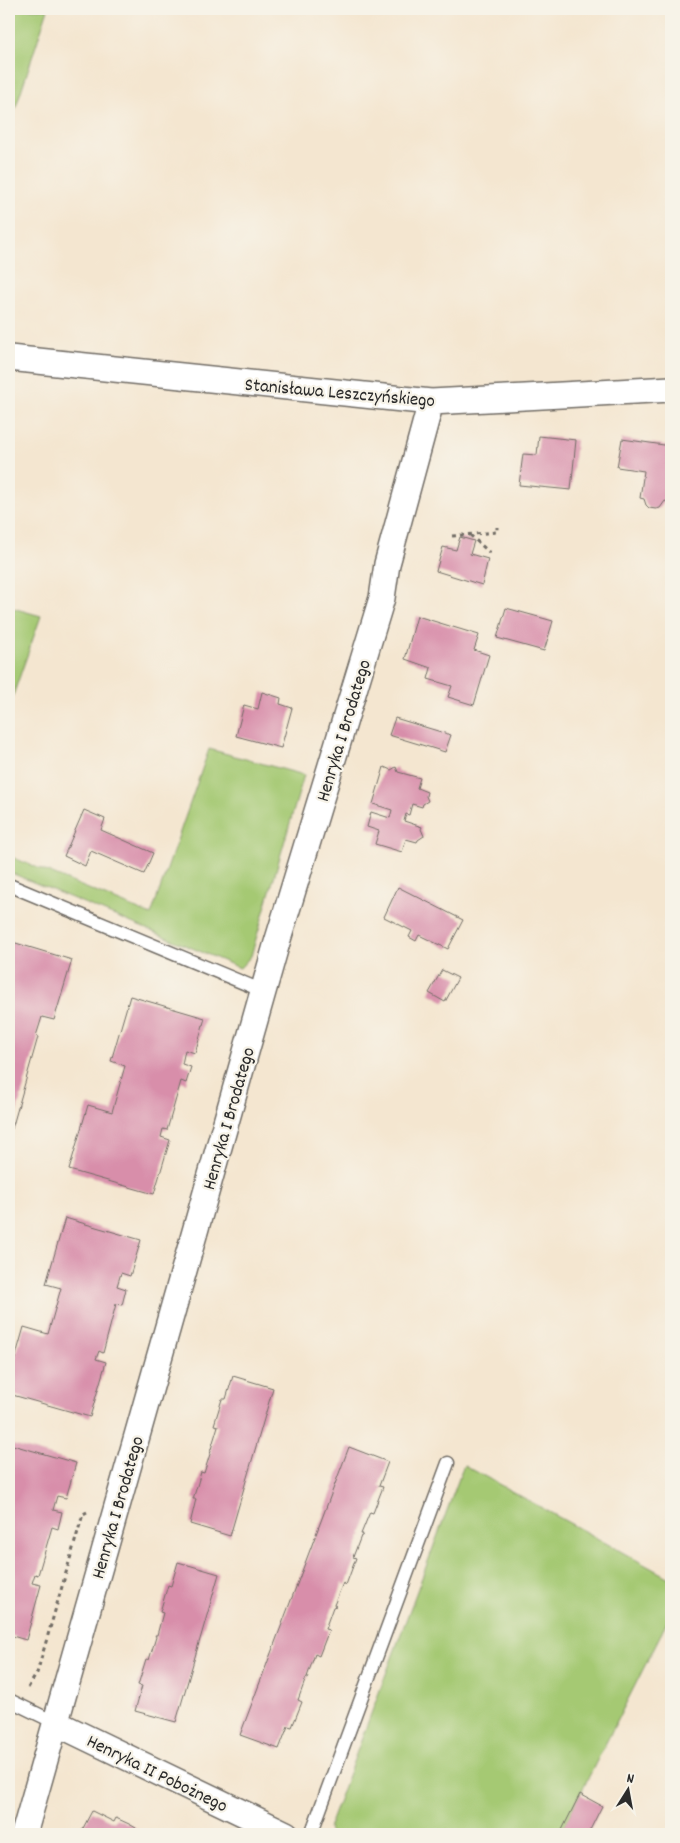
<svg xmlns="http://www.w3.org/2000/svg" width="680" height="1843" font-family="Dekko,sans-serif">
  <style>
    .green { fill: #a5c973; stroke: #687a4f }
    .building { fill: #d88eaa }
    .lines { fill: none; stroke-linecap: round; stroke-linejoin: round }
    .service-casing { stroke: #716c65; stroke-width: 15 }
    .minor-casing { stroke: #716c65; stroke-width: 28 }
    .path { stroke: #716c65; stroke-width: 3; stroke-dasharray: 4 4; stroke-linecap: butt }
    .service { stroke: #fff; stroke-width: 12 }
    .minor { stroke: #fff; stroke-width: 25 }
    .labels { text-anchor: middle; stroke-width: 4.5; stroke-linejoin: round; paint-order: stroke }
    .street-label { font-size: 19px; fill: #2b2b2b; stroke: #f7f3e8 }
  </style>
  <rect width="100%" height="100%" fill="#f7f3e8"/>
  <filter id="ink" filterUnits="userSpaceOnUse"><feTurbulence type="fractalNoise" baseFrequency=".02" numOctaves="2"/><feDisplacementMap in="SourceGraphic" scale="10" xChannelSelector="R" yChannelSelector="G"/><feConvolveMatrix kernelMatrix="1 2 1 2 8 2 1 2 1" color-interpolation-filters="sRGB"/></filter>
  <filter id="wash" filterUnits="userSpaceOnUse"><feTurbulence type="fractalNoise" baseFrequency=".0096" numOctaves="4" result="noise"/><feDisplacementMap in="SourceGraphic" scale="20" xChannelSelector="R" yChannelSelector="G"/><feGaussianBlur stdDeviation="1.12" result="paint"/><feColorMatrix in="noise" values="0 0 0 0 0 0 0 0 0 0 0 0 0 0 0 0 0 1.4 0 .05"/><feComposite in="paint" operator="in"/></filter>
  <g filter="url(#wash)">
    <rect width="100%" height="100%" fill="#f4e6d0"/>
    <path class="green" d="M9 9H48L9 128Z
      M9 607 41 616 9 707Z
      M209 749 304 775 251 956 240 968 9 872V856L151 915Z
      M464 1465 671 1579V1614L560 1834H330L328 1829Z"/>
    <g id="blocks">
      <path class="building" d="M539 436 576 440 571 490 519 485 523 454 537 455Z
        M622 439 671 446V488H670L668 502 665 501 660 508 656 509 649 508 646 505 644 499 640 498 644 471 617 467Z
        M460 537 474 541 470 554 488 559 482 585 436 571 443 547 456 550Z
        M506 608 553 621 544 651 497 638Z
        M417 616 479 635 474 650 489 655 474 705 448 697 452 686 428 679 431 668 405 659Z
        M262 692 281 698 280 704 292 708 281 748 236 736 244 705 258 709Z
        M395 718 451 735 445 752 389 735Z
        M384 767 391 770 396 767 398 772 420 778 417 788 427 792 426 796 428 801 423 804 422 807 412 804 409 815 406 814 404 821 422 827 421 829 424 836 418 840 417 842 406 839 402 852 375 844 379 831 367 827 371 812 390 818 392 810 373 804Z
        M84 810 105 819 101 830 153 853 144 874 91 851 85 866 64 856Z
        M398 887 463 920 448 949 419 935 416 941 409 937 412 931 384 917Z
        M9 941 72 960 54 1020 42 1017 36 1036 38 1037 12 1129 9 1128Z
        M442 970 458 978 445 1002 429 993Z
        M130 996 205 1018 195 1053 185 1050 182 1064 191 1067 186 1083 181 1081 167 1130 163 1129 161 1137 170 1140 154 1194 69 1170 88 1105 112 1112 125 1066 111 1061Z
        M65 1218 141 1240 130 1276 121 1273 117 1286 126 1289 122 1305 116 1304 103 1353 99 1351 96 1359 106 1362 90 1417 9 1394V1380L24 1327 48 1334 61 1288 46 1284Z
        M233 1376 273 1388 230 1536 190 1524 196 1499H193L197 1486 201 1472 204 1473 211 1451 210 1449H211L218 1426 214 1425 222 1399H226Z
        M9 1444 76 1463 66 1498 57 1496 53 1510 62 1512 58 1529 52 1527 38 1575 35 1574 32 1583 41 1585 26 1640 9 1635Z
        M349 1447 388 1462 379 1486 383 1487 373 1513 370 1512 361 1534H363L362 1536H361L353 1557 356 1558 346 1585 343 1583 334 1605 336 1606 333 1607 325 1629 329 1630 319 1656 315 1654 307 1677H309L308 1679 306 1678 298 1700 302 1702 292 1727 288 1726 279 1749 240 1735Z
        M178 1562 219 1574 176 1722 135 1711 142 1686 138 1685 146 1659 149 1660 156 1637 155 1635H157L163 1613 160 1612 168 1585 171 1586Z
        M580 1794 602 1806 588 1834H560Z
        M92 1811 114 1822 116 1818 129 1824 136 1828 135 1832 140 1834H80Z"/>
    </g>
  </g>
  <g filter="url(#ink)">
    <use href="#blocks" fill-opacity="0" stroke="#716c65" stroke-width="1"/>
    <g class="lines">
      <g class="service-casing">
        <path id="service" d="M9 885 263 991
          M9 1700 56 1723
          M311 1834 448 1463"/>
      </g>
      <g class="minor-casing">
        <path id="minor" d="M9 358 431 402 671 389
          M56 1723 286 1834
          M24 1834 276 946 382 598 387 564 431 402"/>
      </g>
      <path class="path" d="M470 535 490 553
        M452 536 497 532V527
        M28 1688 37 1673 83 1514 87 1512"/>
      <use href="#service" class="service"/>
      <use href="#minor" class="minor"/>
    </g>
  </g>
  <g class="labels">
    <g class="street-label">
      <text transform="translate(340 391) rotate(5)" y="7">Stanisława Leszczyńskiego</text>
      <text transform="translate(342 730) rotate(-73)" y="7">Henryka I Brodatego</text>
      <text transform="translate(227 1118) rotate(-74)" y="7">Henryka I Brodatego</text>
      <text transform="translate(116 1507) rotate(-74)" y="7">Henryka I Brodatego</text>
      <text transform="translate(158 1772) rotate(26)" y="7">Henryka II Pobożnego</text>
    </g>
  </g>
  <rect width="680" height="1843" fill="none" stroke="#f7f3e8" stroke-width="30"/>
  <g transform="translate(628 1790) rotate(11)" stroke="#f7f3e8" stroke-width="4" paint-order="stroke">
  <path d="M0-4L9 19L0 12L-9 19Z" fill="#2b2b2b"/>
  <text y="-8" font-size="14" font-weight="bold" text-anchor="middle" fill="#2b2b2b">N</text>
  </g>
</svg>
